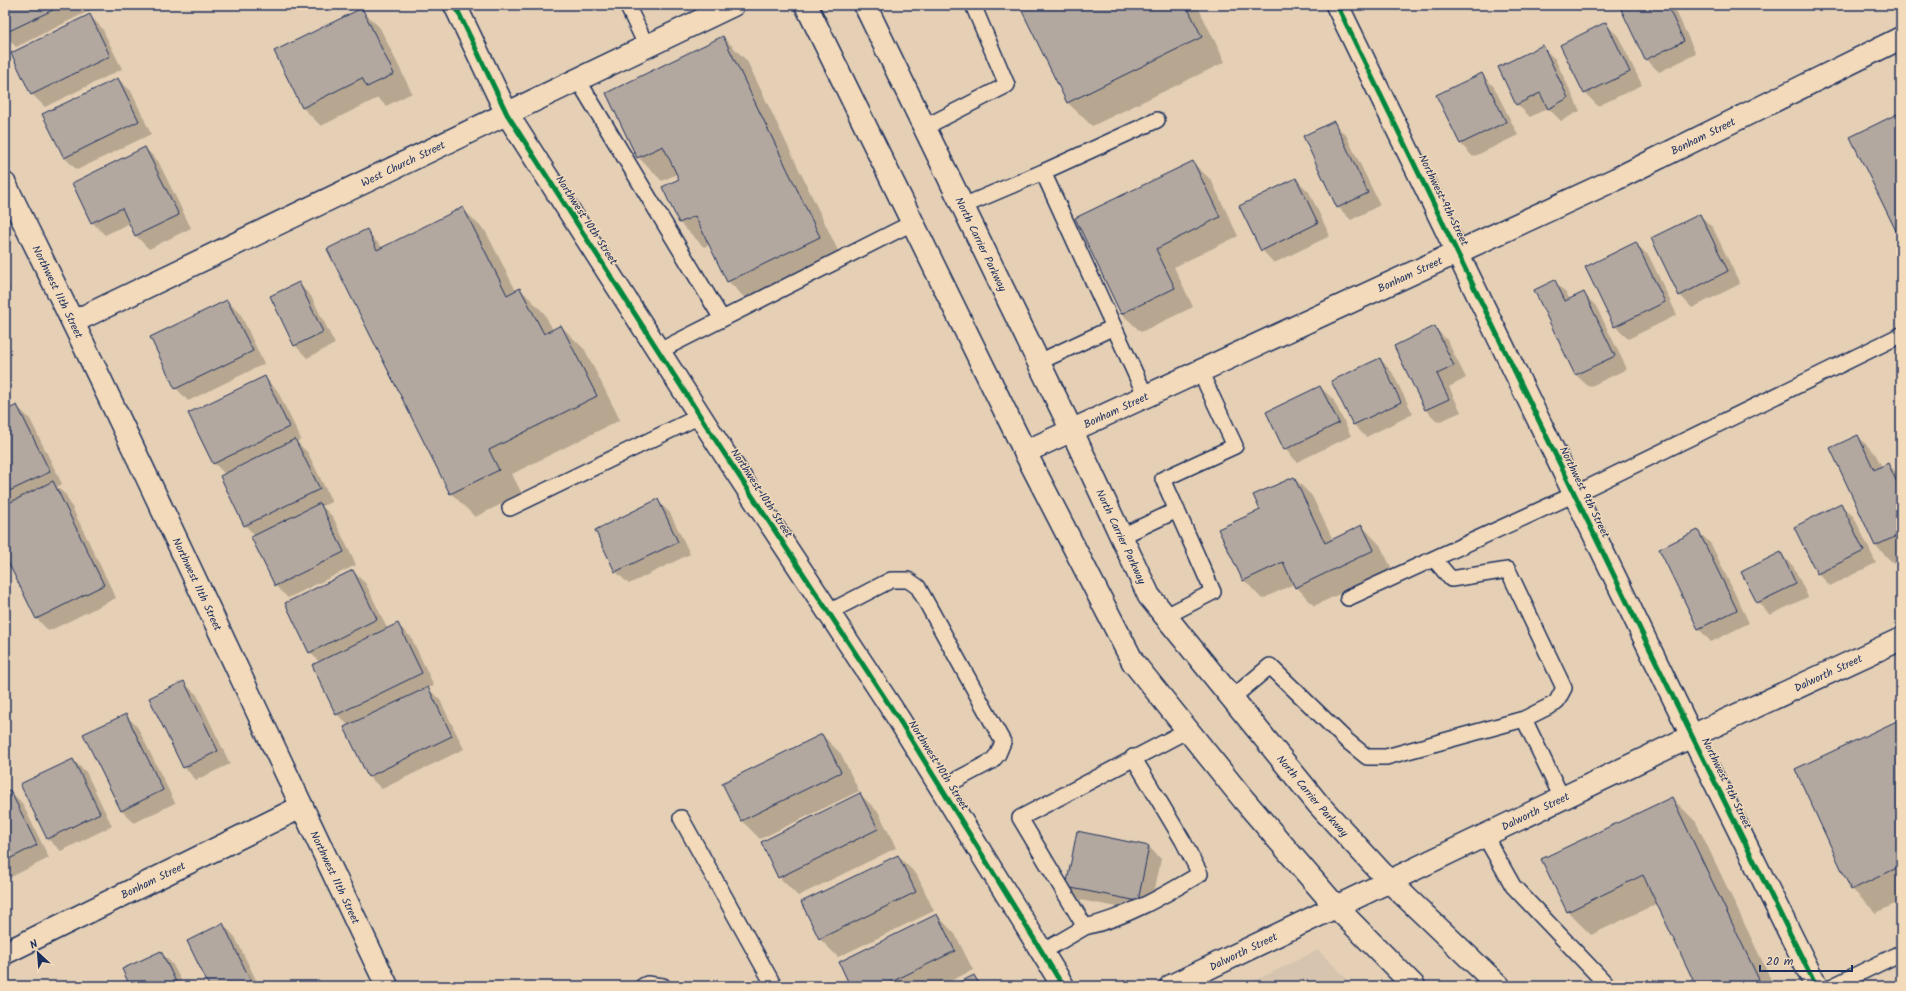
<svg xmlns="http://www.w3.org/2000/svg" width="1906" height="991" font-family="Kalam,sans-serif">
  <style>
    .built { fill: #d6c4af }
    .shadow { fill: #0003 }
    .building { fill: #b3a8a0; stroke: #1b2f5e }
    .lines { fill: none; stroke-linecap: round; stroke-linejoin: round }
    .lane-casing { stroke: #1b2f5e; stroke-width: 18 }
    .street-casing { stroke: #1b2f5e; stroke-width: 25 }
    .secondary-casing { stroke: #1b2f5e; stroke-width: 25 }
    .lane { stroke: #f2daba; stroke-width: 15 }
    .street { stroke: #f2daba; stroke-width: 22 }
    .secondary { stroke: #f2daba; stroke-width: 22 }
    .cycleway-casing { stroke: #f2daba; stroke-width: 8 }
    .cycleway { stroke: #00873e; stroke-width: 5 }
    .labels { text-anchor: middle; stroke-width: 3; stroke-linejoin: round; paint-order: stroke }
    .street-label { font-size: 11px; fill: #1b2f5e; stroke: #f2daba }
  </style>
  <rect width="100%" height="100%" fill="#e5d0b5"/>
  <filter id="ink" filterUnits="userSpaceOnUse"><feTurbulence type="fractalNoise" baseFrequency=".025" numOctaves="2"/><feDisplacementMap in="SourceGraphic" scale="8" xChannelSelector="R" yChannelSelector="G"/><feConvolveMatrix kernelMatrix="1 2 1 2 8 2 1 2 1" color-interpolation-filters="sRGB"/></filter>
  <g filter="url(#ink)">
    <path class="built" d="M1318 950 1354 986H1244Z"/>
    <path class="shadow" d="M5 5H88L91 10 16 47 5 36Z
      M1020 5H1197L1225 62 1092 126 1068 103Z
      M1620 5H1673L1696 54 1659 72 1646 59Z
      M1771 5H1782L1774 9Z
      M362 10 380 28 412 93 386 106 378 98 321 126 302 107Z
      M90 16 102 28 122 69 45 107 32 94Z
      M1606 24 1618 36 1642 85 1598 106 1585 93Z
      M723 37 747 61 843 261 752 305 728 281 710 244 704 247 680 223 664 188 680 180 677 174 662 181 638 157Z
      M1542 47 1555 59 1580 111 1561 121 1548 108 1530 117 1517 104Z
      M1482 74 1494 87 1518 135 1473 157 1461 144 1437 96Z
      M118 79 131 91 151 134 77 170 65 158Z
      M1333 123 1346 135 1380 205 1351 220 1338 207Z
      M145 148 158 161 191 228 149 249 136 236 130 223 105 235 92 222Z
      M1192 162 1211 180 1238 236 1174 267 1193 307 1141 332 1122 314 1076 219Z
      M1296 179 1309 192 1330 236 1274 263 1262 250Z
      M462 208 486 232 516 291 520 289 544 313 553 330 561 326 585 350 620 420 512 474 522 494 475 517 451 493 366 231 383 248Z
      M1700 215 1713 228 1740 284 1692 308 1680 295Z
      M1636 244 1649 256 1677 315 1628 339 1615 326 1587 268Z
      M5 279 10 290 5 293Z
      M1554 281 1567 294 1570 300 1583 293 1596 306 1627 369 1589 387 1576 375 1535 290Z
      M299 284 311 296 335 344 307 358 295 345Z
      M227 301 240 313 264 364 188 401 176 388Z
      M1435 328 1447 340 1466 378 1449 387 1461 412 1438 422 1426 410 1395 347Z
      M1380 359 1392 372 1413 414 1366 437 1354 425Z
      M264 377 277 390 301 439 297 442 308 453 332 502 322 506 333 517 356 565 288 598 276 586 252 537 255 536 245 525 225 474 214 463Z
      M1320 387 1333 399 1351 436 1297 462 1285 449Z
      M17 406 30 419 62 484 57 487 66 495 116 598 49 631 36 618 5 554V412Z
      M1858 436 1876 455 1882 467 1888 464 1901 477V561L1894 564 1876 546Z
      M1294 478 1312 496 1333 540 1362 526 1380 545 1392 569 1314 606 1294 584 1262 599 1244 580 1261 511Z
      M657 500 670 513 690 554 629 584 616 572 596 530Z
      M1841 505 1854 517 1876 563 1830 586 1818 573Z
      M1698 531 1711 544 1749 623 1711 642 1699 629 1660 550Z
      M1781 554 1793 566 1808 597 1770 615 1758 602Z
      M353 571 366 584 388 630 398 625 411 637 434 686 428 688 440 700 464 749 382 789 369 777 349 726 337 714 320 663 310 652Z
      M184 683 197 695 230 764 196 780 184 767Z
      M126 715 138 728 175 803 134 823 121 810Z
      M1901 720V901L1876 913 1852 889Z
      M822 735 841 754 859 791 760 839 741 820Z
      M73 760 86 772 112 826 61 851 48 839 22 785Z
      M10 791 22 803 49 858 5 880V793Z
      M860 794 879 813 896 848 798 896 779 877Z
      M1672 798 1696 822 1774 986H1697L1658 903 1591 935 1567 911Z
      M1149 847 1161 859 1150 913 1080 900 1067 887Z
      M898 856 917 875 934 911 838 957 820 939 802 903Z
      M937 915 955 934 973 970 940 986H851Z
      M223 924 235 937 259 986H210Z
      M161 952 173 965 184 986H131Z
      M974 976 984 986H954Z
      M97 982 100 986H89Z"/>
    <path class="building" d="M5 5H63L5 33Z
      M1019 5H1186L1202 37 1067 103Z
      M1619 5H1667L1684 41 1645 60Z
      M362 8 394 74 367 87 362 78 302 108 274 51Z
      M90 14 110 56 31 95 11 53Z
      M1606 22 1630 72 1584 94 1560 45Z
      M723 36 820 237 727 282 695 216 679 223 662 187 679 179 663 146 637 158 606 93Z
      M1543 45 1568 98 1548 109 1540 93 1516 105 1498 67Z
      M1482 73 1506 122 1460 144 1436 95Z
      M118 78 139 121 64 158 42 114Z
      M1901 112V241L1850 137Z
      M1334 121 1368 193 1337 208 1303 136Z
      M145 147 179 215 135 236 122 208 91 223 72 183Z
      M1193 161 1220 217 1156 249 1175 288 1121 314 1075 218Z
      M1296 178 1318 223 1261 251 1239 206Z
      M463 207 507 295 520 288 544 334 561 325 597 396 489 450 499 470 450 494 327 249 367 229 377 250Z
      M1700 214 1728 271 1679 296 1651 238Z
      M1636 242 1665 302 1614 327 1585 267Z
      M1555 280 1565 301 1584 292 1615 356 1575 375 1534 290Z
      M299 282 323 332 294 346 270 296Z
      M227 300 253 351 175 389 150 337Z
      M1435 326 1454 366 1437 374 1449 399 1425 410 1394 346Z
      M1380 358 1401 402 1353 425 1331 381Z
      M265 376 289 427 213 464 188 413Z
      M1320 386 1339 423 1284 450 1266 412Z
      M17 405 50 472 5 493V411Z
      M1858 435 1874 470 1888 463 1901 491V534L1875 546 1830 448Z
      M295 439 320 489 244 526 220 476Z
      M1294 477 1325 543 1362 525 1374 550 1295 588 1283 562 1243 581 1218 529 1260 510 1253 495Z
      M53 481 104 585 36 619 5 556V505Z
      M658 499 678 542 615 572 595 530Z
      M320 503 344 552 275 586 251 537Z
      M1841 503 1864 551 1817 574 1794 527Z
      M1698 530 1737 610 1698 629 1659 549Z
      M1781 552 1796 584 1757 603 1741 572Z
      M353 570 377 619 309 653 285 603Z
      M398 623 422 673 336 715 312 665Z
      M184 681 218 751 183 768 149 698Z
      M428 687 452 736 368 777 344 727Z
      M126 714 163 790 121 811 83 734Z
      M1901 719V866L1851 890 1795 769Z
      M822 734 841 772 741 821 722 783Z
      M73 759 100 813 47 839 20 784Z
      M10 790 37 845 5 861V792Z
      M860 793 878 829 778 878 761 842Z
      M1672 797 1762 986H1696L1643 875 1567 912 1541 859Z
      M1077 831 1149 846 1138 901 1066 887Z
      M898 855 916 892 819 939 801 902Z
      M937 914 955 951 883 986H850L839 962Z
      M223 923 253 986H209L187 941Z
      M161 951 178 986H130L122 969Z
      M974 975 980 986H952Z"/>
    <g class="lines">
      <g class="lane-casing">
        <path id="lane" d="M627 5 647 47
          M578 80 722 319
          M925 127 1007 85 973 5
          M1043 172 1146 397
          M963 206 1043 172 1157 120
          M659 351 912 223
          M1039 362 1114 327
          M510 508 700 416
          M1122 536 1177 510
          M1434 559 1451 579 1508 570 1564 688 1556 703 1524 719
          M1348 598 1575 494 1901 335
          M829 612 891 580H908L918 587 1003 742 998 754 992 761 941 788
          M1166 616 1213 592 1163 479 1235 446 1200 371
          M1232 698 1270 666 1346 740 1367 757H1386L1524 719 1562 798
          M681 818 774 986
          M1485 836 1513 886 1608 986
          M1085 927C1128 917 1163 896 1200 874L1183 841 1133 757
          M1042 952 1085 927 1020 818 1188 730
          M643 986 647 984 663 986
          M1833 986 1901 953"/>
      </g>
      <g class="street-casing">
        <g id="street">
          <path d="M455 5 507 114 720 447 898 718 1063 986"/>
          <path d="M1337 5 1692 736 1816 986"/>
          <path id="s1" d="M5 184C137 449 259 719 387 986"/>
          <path id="s2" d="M73 322 733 5"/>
          <path id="s3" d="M1025 452 1616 179 1901 38"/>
          <path id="s4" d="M5 953 301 807"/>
        </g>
      </g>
      <g class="secondary-casing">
        <g id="secondary">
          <path d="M806 5 1025 452 1133 662 1244 800 1336 907 1414 986"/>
          <path id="s5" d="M865 5 1072 431 1149 596 1319 805 1389 881 1499 986"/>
          <path id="s6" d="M1171 986 1692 736 1901 639"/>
        </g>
      </g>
      <use href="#lane" class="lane"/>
      <use href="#street" class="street"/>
      <use href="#secondary" class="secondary"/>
      <g class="cycleway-casing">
        <path id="cycleway" d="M455 5 507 114 720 447 898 718 1063 986
          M1337 5 1692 736 1816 986"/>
      </g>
      <use href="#cycleway" class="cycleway"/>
    </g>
  </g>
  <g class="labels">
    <g class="street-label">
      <text dy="4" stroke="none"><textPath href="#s3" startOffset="748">Bonham Street</textPath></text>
      <text dy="4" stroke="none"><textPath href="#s2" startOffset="366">West Church Street</textPath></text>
      <text transform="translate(1444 200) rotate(64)" y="4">Northwest 9th Street</text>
      <text transform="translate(587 220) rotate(57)" y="4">Northwest 10th Street</text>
      <text dy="4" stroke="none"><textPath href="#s5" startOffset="266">North Carrier Parkway</textPath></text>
      <text dy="4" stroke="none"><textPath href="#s3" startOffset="424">Bonham Street</textPath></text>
      <text dy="4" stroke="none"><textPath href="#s1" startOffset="120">Northwest 11th Street</textPath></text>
      <text dy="4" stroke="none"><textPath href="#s3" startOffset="100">Bonham Street</textPath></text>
      <text transform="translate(1585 492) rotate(64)" y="4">Northwest 9th Street</text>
      <text transform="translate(762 493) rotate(57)" y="4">Northwest 10th Street</text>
      <text dy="4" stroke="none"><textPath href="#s5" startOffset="590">North Carrier Parkway</textPath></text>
      <text dy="4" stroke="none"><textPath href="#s1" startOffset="444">Northwest 11th Street</textPath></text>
      <text dy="4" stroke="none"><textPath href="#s6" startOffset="728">Dalworth Street</textPath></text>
      <text transform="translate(939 765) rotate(58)" y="4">Northwest 10th Street</text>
      <text transform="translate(1727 783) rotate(64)" y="4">Northwest 9th Street</text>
      <text dy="4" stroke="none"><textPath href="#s5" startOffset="914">North Carrier Parkway</textPath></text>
      <text dy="4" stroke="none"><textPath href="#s6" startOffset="404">Dalworth Street</textPath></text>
      <text dy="4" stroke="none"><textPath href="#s1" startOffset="768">Northwest 11th Street</textPath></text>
      <text dy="4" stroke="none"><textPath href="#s4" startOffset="165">Bonham Street</textPath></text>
      <text dy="4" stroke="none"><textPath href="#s6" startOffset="80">Dalworth Street</textPath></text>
    </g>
  </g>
  <rect width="1906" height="991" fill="none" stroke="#f2daba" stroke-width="20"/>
  <rect x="10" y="10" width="1886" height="971" fill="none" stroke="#1b2f5e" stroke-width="1.5" filter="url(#ink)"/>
  <g transform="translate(38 953) rotate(334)" stroke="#f2daba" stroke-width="3" paint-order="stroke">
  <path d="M0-3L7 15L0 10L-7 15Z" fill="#1b2f5e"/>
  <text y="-6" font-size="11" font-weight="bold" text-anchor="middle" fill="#1b2f5e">N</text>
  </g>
  <path d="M1760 965v6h92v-6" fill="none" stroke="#1b2f5e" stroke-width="2"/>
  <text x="1766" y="965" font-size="12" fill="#1b2f5e" stroke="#f2daba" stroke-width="3" paint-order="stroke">20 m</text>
</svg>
